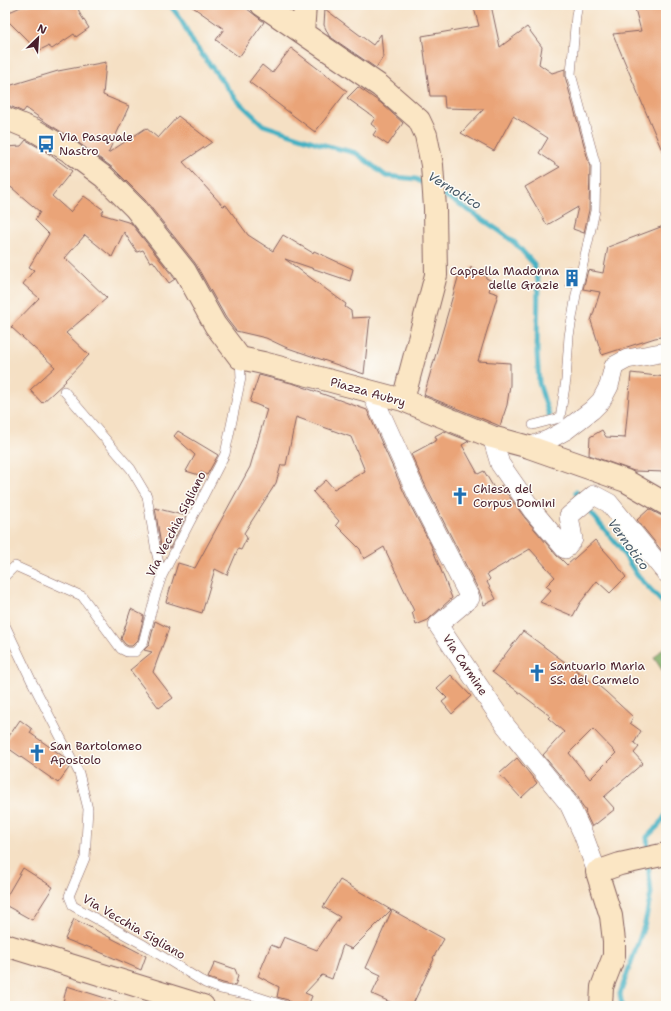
<svg xmlns="http://www.w3.org/2000/svg" width="671" height="1011" font-family="'Shantell Sans',sans-serif">
  <style>
    .forest { fill: #7daa62; stroke: #646446 }
    .lines { fill: none; stroke-linecap: round; stroke-linejoin: round }
    .stream { stroke: #45b0c2; stroke-width: 5 }
    .building { fill: #eaa478; fill-rule: evenodd }
    .lane-casing { stroke: #866361; stroke-width: 10 }
    .street-casing { stroke: #866361; stroke-width: 20 }
    .secondary-casing { stroke: #866361; stroke-width: 24 }
    .lane { stroke: #fff; stroke-width: 9 }
    .street { stroke: #fff; stroke-width: 19 }
    .secondary { stroke: #fbe6c4; stroke-width: 22 }
    .labels { text-anchor: middle; stroke-width: 3; stroke-linejoin: round; paint-order: stroke }
    .poi-label { font-size: 12px; fill: #4a1f2b; stroke: #fdfcf7; text-anchor: start }
    .street-label { font-size: 12px; fill: #4a1f2b; stroke: #fdfcf7 }
    .water-label { font-size: 13px; font-style: italic; fill: #485967; stroke: #fdfcf7 }
  </style>
  <rect width="100%" height="100%" fill="#fdfcf7"/>
  <filter id="ink" filterUnits="userSpaceOnUse"><feTurbulence type="fractalNoise" baseFrequency=".025" numOctaves="2"/><feDisplacementMap in="SourceGraphic" scale="8" xChannelSelector="R" yChannelSelector="G"/><feConvolveMatrix kernelMatrix="1 2 1 2 8 2 1 2 1" color-interpolation-filters="sRGB"/></filter>
  <filter id="wash" filterUnits="userSpaceOnUse"><feTurbulence type="fractalNoise" baseFrequency=".012" numOctaves="4" result="noise"/><feDisplacementMap in="SourceGraphic" scale="16" xChannelSelector="R" yChannelSelector="G"/><feGaussianBlur stdDeviation="0.9" result="paint"/><feColorMatrix in="noise" values="0 0 0 0 0 0 0 0 0 0 0 0 0 0 0 0 0 1.4 0 .05"/><feComposite in="paint" operator="in"/></filter>
  <g filter="url(#wash)">
    <rect width="100%" height="100%" fill="#f5e0c4"/>
    <path class="forest" d="M666 645V676L654 658Z"/>
    <g class="lines">
      <path class="stream" d="M170 5 180 18 194 44 237 100 263 125 320 144 356 153 386 176 416 179 428 186
        M440 193 458 203 501 232 515 243 534 264 538 281 537 353 539 383 549 415
        M576 492 582 500
        M586 507 620 548 637 575 664 604 666 608
        M648 852 647 837 659 825 666 815
        M622 1006 620 994 645 923 651 893 648 864"/>
    </g>
    <g id="blocks">
      <path class="building" d="M25 5H77L80 14 89 28 76 37 74 34 52 49 48 46 38 51 5 18V14Z
        M190 5H242L264 22 239 57 216 40 224 29Z
        M491 5 500 47 527 27 542 47 539 64 552 73 565 69V76L590 167 589 210 584 233 573 229 578 207 547 225 525 187 560 167 539 153 548 138 513 116 494 151 461 133 484 109 445 108 444 96H430L422 36 479 26 474 8Z
        M634 5H666V160L613 34 641 31Z
        M325 9 373 45 381 34 383 57 376 68 329 36 324 25Z
        M291 48 347 91 315 132 249 82 262 65 272 73Z
        M106 62 103 95 129 106 108 153 146 128 158 138 178 116 212 142 183 162 223 206 226 205 248 235 273 251 283 235 313 253 314 251 353 269 350 281 285 259 346 304 345 307 351 311 352 318 370 317 364 374 285 347 266 338 236 331 226 318 195 263 145 200 113 168 76 141 47 123 26 108 23 112 10 106H5V87L58 71Z
        M358 87 381 103 403 123 388 145 373 135 377 129 371 124 375 118 347 98Z
        M26 140 45 151 72 171 52 196 70 212 84 196 104 210 101 214 131 223 175 279 169 283 153 261 150 262 143 250 137 252 124 232 112 257 85 235 65 258 107 298 66 333 89 355 65 380 66 381 42 403 30 390 55 367 11 327 39 298 23 284 34 270 29 267 49 234 35 220 40 212 12 188 5 184V147L21 146Z
        M666 225V336L655 338 602 355 591 321 600 292 583 289 588 270 603 273 608 247Z
        M471 267 484 273 486 278 492 281 489 291 498 294 478 361 510 363V385L507 405 500 426 424 395 460 271 470 272Z
        M569 267 576 268 572 287 566 286Z
        M631 373 666 377V472L634 471 589 455 590 437 602 430 606 437 625 438Z
        M259 375 295 384 367 410 407 499 431 545 452 598 431 617 428 620 416 625 412 612 414 611 384 547 364 559 360 549 336 525 339 521 313 492 326 480 334 489 365 471 351 437 296 417 286 465H281L276 483 244 533 247 538 241 550 238 549 227 575 215 569 202 613 166 602 178 563 195 568 250 467 267 409 250 402Z
        M178 431 218 455 207 475 201 472 199 475 186 471 195 455 174 436Z
        M444 431 469 441 462 445 478 474 484 471 498 495 501 485 525 518 557 556 561 559 567 565 595 540 612 559 626 577 610 593 597 581 580 603 573 616 540 602 551 590 546 586 555 577 530 549 487 574 490 579 487 582 496 599 484 605 480 593 427 489 411 454 437 440 435 436Z
        M155 508 186 516 170 548 161 546Z
        M649 509 660 515 666 516V556L637 520Z
        M131 609 144 616 138 640 132 646H128L125 644 121 639Z
        M155 621 169 628 153 672 173 698 159 708 130 670 152 652 144 650 149 645Z
        M523 631 593 683 594 682 606 692 633 717 630 723 641 731 634 743 639 747 634 753 643 763 604 797 615 809 592 827 585 812 586 811 582 806 578 797 543 755 564 732 548 718 550 716 492 672ZM593 729 616 753 590 779 569 753Z
        M451 675 471 696 452 714 442 702 447 698 437 688Z
        M20 720 32 729 30 733 64 757 68 764 66 766 69 768 58 783 5 746V742Z
        M517 758 537 783 521 798 499 774Z
        M23 868 53 887 32 920 5 905V899Z
        M340 880 391 910 352 949 343 945 332 979 322 975 305 993 312 996 308 1006H296L292 1004 288 1000 277 997 279 987 258 976 271 945 279 948 284 937 317 950 340 917 323 907Z
        M392 910 444 939 433 958 434 959 412 1006H399L372 994 381 975 366 968Z
        M74 919 146 956 141 970 86 946 85 947 65 939Z
        M215 962 235 969 237 974 238 976 235 986 223 983 208 978Z
        M67 986 121 1003V1006H62Z"/>
    </g>
  </g>
  <g filter="url(#ink)">
    <use href="#blocks" fill-opacity="0" stroke="#866361" stroke-width="1"/>
    <g class="lines">
      <g class="lane-casing">
        <path id="lane" d="M64 391 131 469 147 496 156 551 162 576
          M533 425 560 418 566 380 569 336 576 295 595 211 596 166 571 74 576 15 578 5
          M5 576 15 566 82 596 121 649 127 652H135L143 643 155 597 162 576 225 454 241 378 240 358
          M5 625 32 682 79 773 88 809 85 858 69 896 73 906 144 945 205 983 221 989 255 996 286 1006"/>
      </g>
      <g class="street-casing">
        <path id="street" d="M371 392 417 494 470 598 438 625 505 725 569 804 583 834 597 872
          M492 437 500 464 533 511 565 549 573 539 569 516 594 495 609 503 666 573
          M529 447 548 440 566 430 592 410 601 401 609 386 614 366 627 359 666 352"/>
      </g>
      <g class="secondary-casing">
        <path id="secondary" d="M262 5 380 86 419 120 426 135 432 165 435 208 436 275 403 400
          M303 33 305 5
          M5 118 34 130 69 151 104 177 135 208 185 271 215 325 240 358 263 363 403 400 492 437 529 447 626 481 666 504
          M5 945 203 1006
          M601 1006 602 987 614 956V941L611 916 597 872 620 864 666 854"/>
      </g>
      <use href="#lane" class="lane"/>
      <use href="#street" class="street"/>
      <use href="#secondary" class="secondary"/>
    </g>
  </g>
  <defs>
    <g id="bus-bare" transform="scale(1.38)"><path d="M-5-6H5V4H4V6H2V4H-2V6H-4V4H-5ZM-3.5-4V0h7V-4ZM-3.5 1.2v1.5H-2V1.2ZM2 1.2v1.5H3.5V1.2Z" fill="#1f6fb2" stroke="#fdfcf7" stroke-width="2.5" paint-order="stroke"/></g>
    <g id="building-bare" transform="scale(1.38)"><path d="M-4-6H4V6H1V3H-1V6H-4ZM-2.5-4.3h1.7v1.8h-1.7ZM.8-4.3h1.7v1.8H.8ZM-2.5-1h1.7V.8h-1.7ZM.8-1h1.7V.8H.8Z" fill="#1f6fb2" stroke="#fdfcf7" stroke-width="2.5" paint-order="stroke"/></g>
    <g id="church-bare" transform="scale(1.38)"><path d="M-1.2-6h2.4v3.5h3.3v2.4h-3.3V6h-2.4V-.1h-3.3v-2.4h3.3Z" fill="#1f6fb2" stroke="#fdfcf7" stroke-width="2.5" paint-order="stroke"/></g>
  </defs>
  <g fill-rule="evenodd">
    <use href="#bus-bare" x="46" y="144"/>
    <use href="#building-bare" x="572" y="278"/>
    <use href="#church-bare" x="460" y="496"/>
    <use href="#church-bare" x="537" y="673"/>
    <use href="#church-bare" x="37" y="753"/>
  </g>
  <g class="labels">
    <g class="poi-label">
      <text x="59" y="141">Via Pasquale<tspan x="59" dy="14">Nastro</tspan></text>
      <text x="559" y="275" text-anchor="end">Cappella Madonna<tspan x="559" dy="14">delle Grazie</tspan></text>
      <text x="473" y="493">Chiesa del<tspan x="473" dy="14">Corpus Domini</tspan></text>
      <text x="550" y="670">Santuario Maria<tspan x="550" dy="14">SS. del Carmelo</tspan></text>
      <text x="50" y="750">San Bartolomeo<tspan x="50" dy="14">Apostolo</tspan></text>
    </g>
    <g class="street-label">
      <text transform="translate(368 392) rotate(16)" y="4">Piazza Aubry</text>
      <text transform="translate(176 524) rotate(-63)" y="4">Via Vecchia Sigliano</text>
      <text transform="translate(465 665) rotate(56)" y="4">Via Carmine</text>
      <text transform="translate(134 927) rotate(30)" y="4">Via Vecchia Sigliano</text>
    </g>
    <g class="water-label">
      <text transform="translate(455 190) rotate(31)" y="5">Vernotico</text>
      <text transform="translate(629 544) rotate(54)" y="5">Vernotico</text>
    </g>
  </g>
  <rect width="671" height="1011" fill="none" stroke="#fdfcf7" stroke-width="20"/>
  <g transform="translate(38 38) rotate(25)" stroke="#fdfcf7" stroke-width="3" paint-order="stroke">
  <path d="M0-3L7 15L0 10L-7 15Z" fill="#4a1f2b"/>
  <text y="-6" font-size="11" font-weight="bold" text-anchor="middle" fill="#4a1f2b">N</text>
  </g>
</svg>
